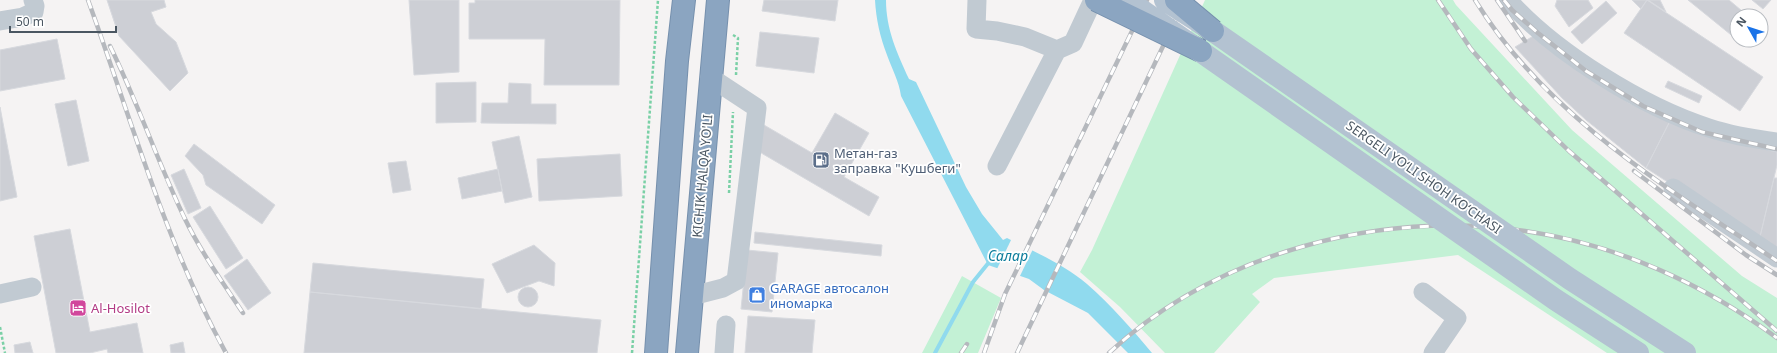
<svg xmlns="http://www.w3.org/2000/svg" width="1777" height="353" font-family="'Noto Sans',sans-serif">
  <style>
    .green { fill: #c3f1d5 }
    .water { fill: #90daee }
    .pier { fill: #f5f3f3 }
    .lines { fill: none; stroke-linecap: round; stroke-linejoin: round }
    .stream { stroke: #90daee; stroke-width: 4 }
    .building { fill: #cdcfd5; stroke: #d7d9de }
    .highway-casing { stroke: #7690ad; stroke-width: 24 }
    .path { stroke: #7ad0a6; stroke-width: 2.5; stroke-dasharray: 3 2; stroke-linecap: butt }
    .minor { stroke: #c1cad2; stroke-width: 19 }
    .highway { stroke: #8ba5c1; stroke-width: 22 }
    .rail-casing { stroke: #b5b8bd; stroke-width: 4.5 }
    .rail { stroke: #fff; stroke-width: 3; stroke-dasharray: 9; stroke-linecap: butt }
    .highway-bridge-casing { stroke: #7690ad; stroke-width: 24; stroke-linecap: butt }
    .major-bridge { stroke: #b3c2d1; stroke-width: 22 }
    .highway-bridge { stroke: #8ba5c1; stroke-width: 22 }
    .labels { text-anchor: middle; stroke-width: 3.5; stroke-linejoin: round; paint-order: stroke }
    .service-label { font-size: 13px; fill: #4e5e75; stroke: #fff; text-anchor: start }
    .street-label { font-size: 13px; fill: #4a5661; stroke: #fff }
    .shop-label { font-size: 13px; fill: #366cbe; stroke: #fff; text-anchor: start }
    .hotel-label { font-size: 13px; fill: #b23c85; stroke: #fff; text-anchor: start }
    .water-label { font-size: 14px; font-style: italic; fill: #0c7c9b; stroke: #fff }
  </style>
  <rect width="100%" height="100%" fill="#f5f3f3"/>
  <path class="green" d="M1205 0H1453L1456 5 1572 130 1742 276 1777 298V353H1607L1458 255 1274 278 1252 294 1260 302 1214 353H1165L1120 307 1080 272 1092 250Z
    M962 276 1001 298 978 353H922Z"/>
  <path class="water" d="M875 0H886C886 29 897 53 909 79L916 82 966 187 982 214 1003 240 1007 238C1033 251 1065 265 1087 284 1111 305 1132 329 1152 353H1128L1088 313 1044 290 1029 279 988 265 901 96C899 81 892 69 887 55 880 37 876 19 875 0Z"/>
  <path class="pier" d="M1012 238 1033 249 1019 278 996 271Z"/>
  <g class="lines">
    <path class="stream" d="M935 353 973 282 990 261"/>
  </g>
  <path class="building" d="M107 0H164L166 7 151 12 156 24 176 42 188 73 170 91 119 36Z
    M409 0H459V72L414 75Z
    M475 0H620L619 85H544L545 39H469V3H475Z
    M764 0H838L835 21 762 11Z
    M1557 0H1588L1593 8 1569 27 1555 6Z
    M1632 0H1647L1641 9Z
    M1647 0 1763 77 1740 111 1624 33Z
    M1648 0H1660L1666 12Z
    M1688 0H1729L1748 16H1737V40H1744L1741 43Z
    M1752 0H1771L1763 9Z
    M1606 1 1617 13 1582 44 1571 32Z
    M760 32 819 38 814 73 756 66Z
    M1535 35 1581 72 1629 103 1670 121 1646 168 1586 120 1562 98 1515 47Z
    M57 39 65 79 0 91V50Z
    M1668 81 1702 96 1699 103 1665 87Z
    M476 82V122L436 123V83Z
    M509 83 531 84V104H556V124L481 123 482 103H508Z
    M76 100 89 161 68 166 55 104Z
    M0 107 17 197 0 201Z
    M835 113 869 133 844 177 879 197 869 216 751 147 764 125 812 153Z
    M1670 121 1712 137 1777 152V165L1759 241 1646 168Z
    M519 136 532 197 505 203 492 142Z
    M194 144 275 205 262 224 206 185 203 175 185 156Z
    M620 154 622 196 539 201 537 159Z
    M406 161 411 190 393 193 388 163Z
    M184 169 201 208 188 214 171 175Z
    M498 169 502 191 462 199 458 178Z
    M1774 178H1777V253L1759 241Z
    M210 206 243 258 226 269 193 217Z
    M70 229 90 332 137 323 143 353H108L107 349 90 353H56L34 236Z
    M755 232 882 245 881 256 754 243Z
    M534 245 555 263 554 286 539 281 507 293 492 264Z
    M747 250 778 253 772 312 741 309Z
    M247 259 271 293 248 310 224 276Z
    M313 263 484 279 481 309 310 292Z
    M518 297a10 10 0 1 1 20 0a10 10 0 1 1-20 0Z
    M310 292 601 320 597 353H304Z
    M748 316 815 320 812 353H745Z
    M30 342 33 353H15L14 345Z
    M183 342 185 353H171L170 345Z"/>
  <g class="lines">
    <g class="highway-casing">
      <path id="highway" d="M656 353 677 61 684 0
        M687 353 718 0"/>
    </g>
    <path class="path" d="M733 35 738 38 736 75
      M729 193 733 112
      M0 327 5 353
      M632 353 658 0"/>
    <path class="minor" d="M977 0 976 29 997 31 1025 37 1057 50
      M1508 0C1554 52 1643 107 1709 128 1730 135 1754 139 1777 142
      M0 21 23 17 34 12 35 6 33 0
      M997 166 1057 50 1073 43 1093 0
      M1673 188 1777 258
      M1423 292 1457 318 1433 353
      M0 294 32 287
      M692 296 723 288 736 281 757 108 710 77
      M724 353 726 325"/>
    <use href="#highway" class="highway"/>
    <g class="rail-casing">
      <path id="rail" d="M88 0C131 118 165 242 226 353
        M1438 0 1471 49 1513 97 1569 151 1777 331
        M1475 0C1547 117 1666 187 1777 261
        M1497 0 1525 41
        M1504 0 1512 10 1538 33 1586 71 1643 106 1702 132 1777 149
        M110 46C138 103 158 163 185 219 201 252 223 283 243 313
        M1634 171 1746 255 1777 275
        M961 353 967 344
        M984 353 1005 294 1147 0
        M1017 353 1185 0
        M1109 353C1218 252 1380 210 1525 231 1616 244 1704 284 1777 338"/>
    </g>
    <use href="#rail" class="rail"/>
    <g class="highway-bridge-casing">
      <path id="highway-bridge" d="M1096 0 1201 51
        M1176 0 1213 31"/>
    </g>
    <path class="major-bridge" d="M1127 0 1556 300 1638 353
      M1165 0 1213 31 1570 279 1685 353"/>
    <use href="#highway-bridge" class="highway-bridge"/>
  </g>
  <defs>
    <g id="fuel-square" transform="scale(0.9)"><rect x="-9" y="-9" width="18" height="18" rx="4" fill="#5c6f8a" stroke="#fff"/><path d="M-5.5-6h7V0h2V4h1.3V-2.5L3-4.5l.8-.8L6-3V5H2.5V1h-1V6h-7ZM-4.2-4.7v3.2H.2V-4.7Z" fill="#fff"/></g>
    <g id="shop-square" transform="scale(0.9)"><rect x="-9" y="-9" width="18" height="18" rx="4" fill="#3f7fe0" stroke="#fff"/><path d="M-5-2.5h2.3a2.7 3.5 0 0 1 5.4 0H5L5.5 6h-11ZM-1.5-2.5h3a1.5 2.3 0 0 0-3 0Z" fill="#fff"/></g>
    <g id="hotel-square" transform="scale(0.9)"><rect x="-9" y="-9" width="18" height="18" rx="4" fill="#d1479c" stroke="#fff"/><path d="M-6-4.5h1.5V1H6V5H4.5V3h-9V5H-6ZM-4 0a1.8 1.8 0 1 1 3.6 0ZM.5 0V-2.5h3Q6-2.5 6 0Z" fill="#fff"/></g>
  </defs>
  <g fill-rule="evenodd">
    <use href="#fuel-square" x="821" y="160"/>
    <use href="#shop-square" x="757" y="295"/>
    <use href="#hotel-square" x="78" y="308"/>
  </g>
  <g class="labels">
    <g class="service-label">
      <text x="834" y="158">Метан-газ<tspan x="834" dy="15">заправка "Кушбеги"</tspan></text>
    </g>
    <g class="street-label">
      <text transform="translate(702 176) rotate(-85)" y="5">KICHIK HALQA YO'LI</text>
      <text transform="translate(1424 177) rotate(35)" y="5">SERGELI YO‘LI SHOH KO‘CHASI</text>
    </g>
    <g class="shop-label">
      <text x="770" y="293">GARAGE автосалон<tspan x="770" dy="15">иномарка</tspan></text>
    </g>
    <g class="hotel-label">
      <text x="91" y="313">Al-Hosilot</text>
    </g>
    <g class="water-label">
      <text x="1008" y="261">Салар</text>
    </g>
  </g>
  <g transform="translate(1749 28) rotate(309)"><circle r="19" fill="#ffffff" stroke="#b7bbc0"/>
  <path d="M0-3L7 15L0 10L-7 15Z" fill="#1a73e8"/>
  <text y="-6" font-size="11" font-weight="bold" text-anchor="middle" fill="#4a5661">N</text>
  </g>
  <path d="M10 26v6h106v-6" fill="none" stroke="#4a5661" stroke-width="2"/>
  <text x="16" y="26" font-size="12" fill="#4a5661" stroke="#ffffff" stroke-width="3" paint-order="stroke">50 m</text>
</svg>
